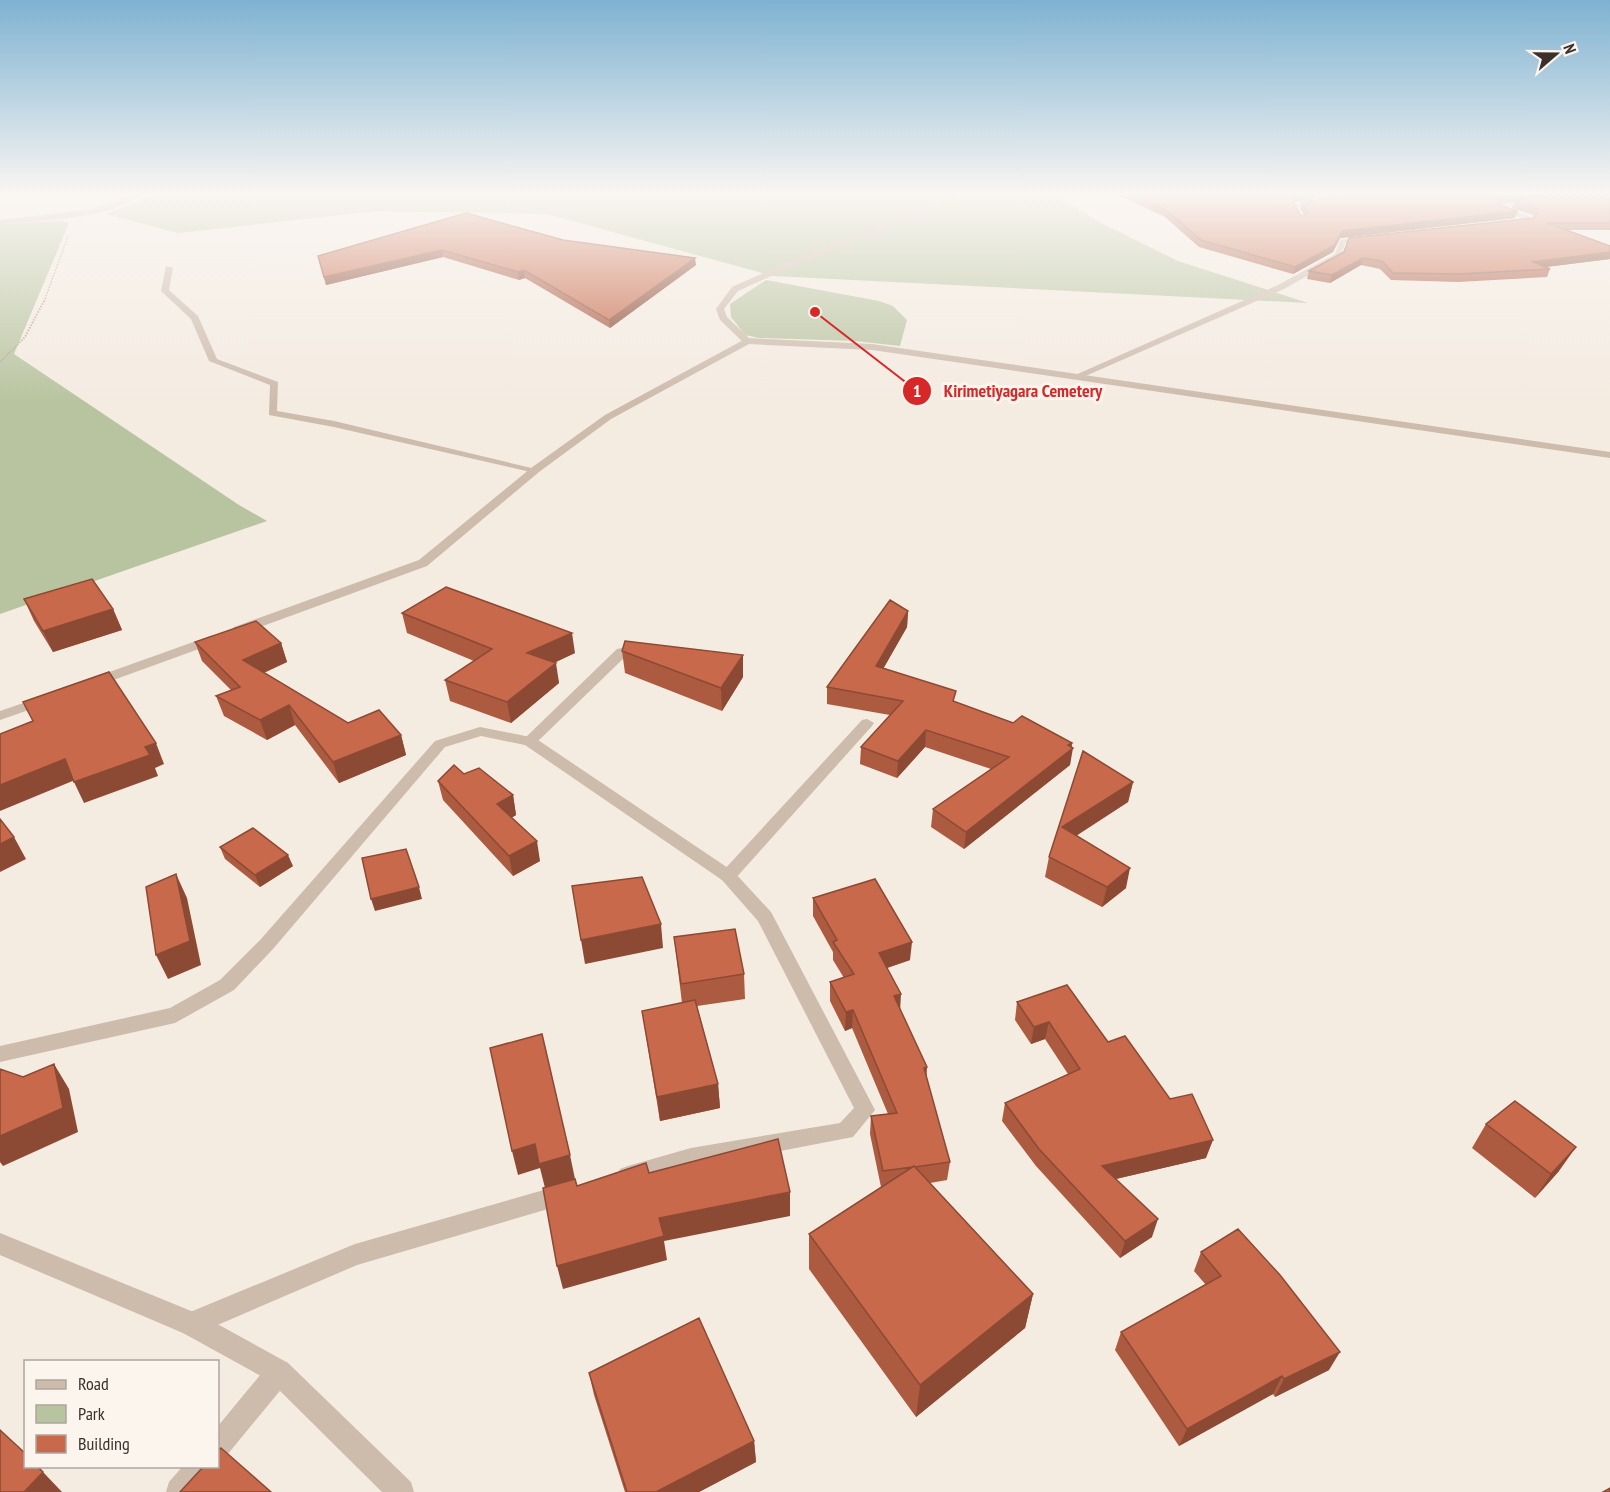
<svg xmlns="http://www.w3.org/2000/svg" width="1610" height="1492" font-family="'PT Sans Narrow',sans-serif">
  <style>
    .green { fill: #b8c4a0 }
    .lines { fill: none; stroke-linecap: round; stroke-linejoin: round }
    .path-far1 { stroke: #b9a596; stroke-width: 1.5; stroke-dasharray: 1.5 1.5; stroke-linecap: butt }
    .path { stroke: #b9a596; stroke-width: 2; stroke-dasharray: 1.5 1.5; stroke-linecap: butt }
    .service { fill: #cdbbac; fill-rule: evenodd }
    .minor { fill: #cdbbac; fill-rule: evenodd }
    .tertiary { fill: #cdbbac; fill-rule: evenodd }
    .wall { fill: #ac5a40 }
    .shaded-wall { fill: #8c4a34 }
    .building { fill: #c8694b; stroke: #8c4a34; stroke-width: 1.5 }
    .leader { fill: none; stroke: #d62828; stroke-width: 2 }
    .callout-dot { fill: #d62828; stroke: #fbf5ee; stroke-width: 2 }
    .mark-label { font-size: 18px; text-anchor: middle; font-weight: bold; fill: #fff }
    .callout-label { font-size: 18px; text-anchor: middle; font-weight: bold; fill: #d62828; stroke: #fbf5ee; stroke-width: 6; stroke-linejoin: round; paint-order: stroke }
  </style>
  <rect width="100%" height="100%" fill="#f4ebe1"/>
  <path class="green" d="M158 194H1054L1097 221 1178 261 1308 303 773 276 547 214 377 211 178 233 106 214Z
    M62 221 69 223 14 354 239 505 267 521 0 614V224Z
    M766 280 879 301 893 306 907 320 900 346 855 341 759 338 745 335 731 317 730 304Z"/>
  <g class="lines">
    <path class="path-far1" d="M44 302 68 236"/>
    <path class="path" d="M0 362 25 337 44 301"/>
    <path class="service" d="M622 648 627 649 629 652 627 655 535 744H525L523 741 525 738 617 649Z
      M867 719 874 723 872 726 734 880H722L719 876 722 872 862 720Z"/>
    <path class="minor" d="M137 194H145C109 219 43 221 0 224V220L92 209Z
      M971 194H981L941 206 796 265 738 291 724 309 727 317 750 339V343H744L720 320 716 309 732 287 790 261 937 204Z
      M1307 194H1316L1336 201 1297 207 1304 220 1299 221 1291 204 1323 200Z
      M1559 194H1573L1503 207 1534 218 1532 221 1512 224V222L1524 219 1497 209 1500 204Z
      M1368 237 1370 240 1345 243 1341 257 1284 289 1081 378 1073 376 1278 285 1335 254 1340 240Z
      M166 266 173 268 169 290 198 316 217 359 278 382 277 411 334 421 540 470 535 473 334 427 269 415 270 385 209 361 191 319 161 291Z
      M480 727 535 738 734 872 771 912 875 1110 853 1137 691 1168 628 1186 620 1183 617 1176 620 1169 628 1166 691 1148 840 1123 854 1108 758 921 722 880 525 745 481 736 445 747 273 949 234 990 175 1023 0 1062V1046L170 1008 220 980 261 939 435 741Z
      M565 1184 573 1187 576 1194 573 1201 565 1204 357 1265 192 1336 183 1333 180 1324 183 1315 355 1244Z
      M279 1359 288 1363 292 1372 288 1381 227 1455 218 1459V1426L270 1363Z
      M183 1466H214L210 1475 196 1492H166L169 1482Z"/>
    <path class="tertiary" d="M747 338 872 344 1610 452V458L872 350 749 344 611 419 539 472 427 566 244 633 239 634 232 630 234 627 419 560 531 468 605 415Z
      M213 635 220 639 218 642 97 686H87L85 683 87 680Z
      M44 696 49 697 51 700 49 703 0 720V711Z
      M0 1233 201 1315 288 1363 411 1482 414 1492H382L270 1381 183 1333 0 1255Z"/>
  </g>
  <path class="wall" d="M1091 194H1315L1314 199 1292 202 1301 216 1304 215 1300 209 1302 202 1331 198 1322 194H1610V230H1567L1610 246V259L1545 267 1550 269 1547 277 1458 282 1391 280 1380 269 1361 265 1330 283 1307 279 1309 271 1533 218 1535 216 1512 208 1514 201 1517 200 1499 204 1500 205 1515 218 1340 238 1333 252 1293 274 1199 247 1165 217 1118 195Z
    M563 240 696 265 610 328 525 278 519 280 443 257 326 285 318 256Z
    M24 599 113 609 122 630 53 652 34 621Z
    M908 611 907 627 883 669 955 702 1072 743 1070 765 964 849 931 827 933 809 991 769 925 747 897 778 860 764 861 747 890 715 827 704V687Z
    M402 613 575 653 554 662 559 683 511 723 450 701 445 680 474 661 407 633Z
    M195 642 281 643 287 662 264 673 348 723 401 735 406 755 339 783 295 725 267 740 224 716 216 696 231 690 202 661Z
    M622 651 743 677 722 711 625 673Z
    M464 774 513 795 516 815 511 818 540 861 513 876 443 800 438 781Z
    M1133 782 1128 802 1077 835 1126 888 1102 907 1045 877 1049 857Z
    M220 847 293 866 260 887 225 859Z
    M813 898 910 960 887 968 900 1009 926 1078 950 1162 947 1180 930 1183 1033 1294 1025 1328 916 1417 809 1269V1234L881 1187 870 1134 871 1116 888 1114 852 1028 845 1031 830 1001V982L844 978 833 960V952L813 916Z
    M674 937 744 974 745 999 697 1006 718 1084 720 1108 660 1121 642 1011 682 1003Z
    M1017 1002 1108 1042 1206 1158 1116 1179 1152 1237 1120 1258 1036 1166 1002 1121 1005 1103 1068 1074 1045 1039 1031 1044 1015 1020Z
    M1486 1124 1559 1171 1535 1198 1472 1148Z
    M1201 1252 1329 1370 1275 1397 1273 1394 1179 1446 1115 1350 1121 1332 1206 1285 1194 1271Z
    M589 1373 754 1441 756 1462 699 1492H625L594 1395Z"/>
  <path class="shaded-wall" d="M1302 194H1315L1314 199 1291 202V198L1292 195Z
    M1518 194H1548L1495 205 1497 198Z
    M1518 211 1515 218 1340 238 1333 252 1293 274 1295 267 1342 231Z
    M442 250 443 257 326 285 324 277Z
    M1610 252V259L1530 269 1533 262Z
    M695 258 696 265 610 328 609 320Z
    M1363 258 1361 265 1330 283 1332 275Z
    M524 270 525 278 519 280 518 272Z
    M113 609 122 630 53 652 43 631Z
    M908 611 907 627 875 683 876 666Z
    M572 633 575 653 531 674 527 653Z
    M281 643 287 662 249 679 243 660Z
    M743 655V677L722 711 721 688Z
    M556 663 559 683 511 723 507 702Z
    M289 705 295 725 267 740 260 720Z
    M926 730 925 747 897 778 898 761Z
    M401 735 406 755 339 783 333 762Z
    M156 743 164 764 155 768 158 776 84 803 74 782 145 747Z
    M1072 743 1071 749 1073 748 1070 765 964 849 966 832Z
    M65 759 75 780 0 811V785Z
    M1133 782 1128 802 1059 847 1062 827Z
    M513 795 516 815 501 824 497 804Z
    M14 837 26 859 0 872V844Z
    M537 841 540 861 513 876 509 856Z
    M288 855 293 866 260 887 255 875Z
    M1130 868 1126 888 1102 907 1107 887Z
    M176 874 187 898 201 965 168 979 156 955Z
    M419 887 422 899 375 911 371 899Z
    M661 924 663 948 585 964 581 940Z
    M912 942 910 960 878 971 879 953Z
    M901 994 900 1012 894 996Z
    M853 1010 852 1028 845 1031 846 1012Z
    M1049 1022 1045 1039 1031 1044 1034 1027Z
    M54 1064 69 1089 78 1132 3 1166 0 1162V1136Z
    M927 1067 926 1085 924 1068Z
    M718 1084 720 1108 660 1121 657 1097Z
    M1213 1140 1206 1158 1098 1183 1102 1166Z
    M535 1144 570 1155 575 1179 545 1188 540 1168 518 1175 512 1151Z
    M1576 1147 1559 1171 1535 1198 1551 1174Z
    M790 1192V1216L664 1241 667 1260 563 1289 557 1266 659 1218Z
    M1158 1219 1152 1237 1120 1258 1125 1241Z
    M1033 1294 1025 1328 916 1417 920 1385Z
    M1340 1352 1329 1370 1275 1397 1284 1379Z
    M1282 1376 1273 1394 1179 1446 1187 1429Z
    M754 1441 756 1462 699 1492H656Z
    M43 1472 62 1492H24Z"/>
  <path class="building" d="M1131 194H1302L1292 195 1291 198 1301 216 1308 214 1302 202 1338 197 1340 194H1518L1497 198 1500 205 1518 211 1342 231 1335 245 1295 267 1201 240 1166 210Z
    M1547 194H1610V223H1547L1610 246V252L1533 262 1550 269 1460 274 1393 273 1382 261 1363 258 1332 275 1309 271 1344 252 1349 238 1533 218 1538 213 1537 209 1514 201Z
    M466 213 563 240 695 258 609 320 524 270 518 272 442 250 324 277 318 256Z
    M92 579 113 609 43 631 24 599Z
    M446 587 572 633 527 653 556 663 507 702 445 680 492 649 402 613Z
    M890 600 908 611 876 666 956 691 953 701 1013 723 1022 716 1072 743 1068 745 1073 748 966 832 933 809 1009 757 926 730 898 761 861 747 903 701 827 687Z
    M256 621 281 643 243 660 348 723 379 710 401 735 333 762 289 705 260 720 216 696 240 687 195 642Z
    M625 641 743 655 721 688 622 651Z
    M109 672 156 743 145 747 150 755 74 782 65 759 0 785V734L33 721 23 702Z
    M1083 751 1133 782 1062 827 1130 868 1107 887 1049 857Z
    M454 765 464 774 479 768 513 795 497 804 537 841 509 856 438 781Z
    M0 819 14 837 0 844Z
    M253 828 288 855 255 875 220 847Z
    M406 849 419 887 371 899 362 858Z
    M176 874 190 941 156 955 146 887Z
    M642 877 661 924 581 940 572 886Z
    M875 879 912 942 879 953 901 994 894 996 927 1067 924 1068 950 1162 915 1167 914 1166 912 1167 883 1171 871 1116 897 1113 853 1010 846 1012 830 982 854 974 833 942 837 940 813 898Z
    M735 929 744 974 681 984 674 937Z
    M1067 985 1108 1042 1125 1036 1170 1099 1192 1094 1213 1140 1102 1166 1158 1219 1125 1241 1039 1149 1005 1103 1080 1069 1049 1022 1034 1027 1017 1002Z
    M695 1000 718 1084 657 1097 642 1011Z
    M542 1034 570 1155 539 1164 535 1144 512 1151 490 1048Z
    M54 1064 63 1108 0 1136V1069L23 1077Z
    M1515 1101 1576 1147 1551 1174 1486 1124Z
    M778 1139 790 1192 659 1218 664 1236 557 1266 543 1188 575 1179 577 1186 646 1163 649 1173Z
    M914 1166 1033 1294 920 1385 809 1234Z
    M1238 1229 1280 1275 1340 1352 1284 1379 1282 1376 1187 1429 1121 1332 1221 1276 1201 1252Z
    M699 1318 754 1441 656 1492H627L589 1373Z
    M0 1430 26 1454V1467H38L43 1472 24 1492H0Z
    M221 1448 271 1492H180L203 1467H218V1451Z
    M1610 1488V1492H1603Z"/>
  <linearGradient id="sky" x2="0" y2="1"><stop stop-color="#7eb2d2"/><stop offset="0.48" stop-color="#faf6f2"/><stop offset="1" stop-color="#faf6f2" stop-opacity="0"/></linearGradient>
  <rect width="1610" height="403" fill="url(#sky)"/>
  <path class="leader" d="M815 312L917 391"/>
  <g class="callout-dot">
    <circle cx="815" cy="312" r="6"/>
    <circle cx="917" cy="391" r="15"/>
  </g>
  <g class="mark-label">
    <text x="917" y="397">1</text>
  </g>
  <g class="callout-label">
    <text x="1023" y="397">Kirimetiyagara Cemetery</text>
  </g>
  <rect x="24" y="1360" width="195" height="108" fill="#fbf5ee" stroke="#aea6a0" stroke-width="1.5"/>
  <rect x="36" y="1380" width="30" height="9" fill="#cdbbac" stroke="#aea6a0" stroke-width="1.5"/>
  <text x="78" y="1390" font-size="18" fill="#3b302b">Road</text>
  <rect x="36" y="1405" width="30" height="18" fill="#b8c4a0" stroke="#aea6a0" stroke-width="1.5"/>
  <text x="78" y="1420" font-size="18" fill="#3b302b">Park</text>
  <rect x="36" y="1435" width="30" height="18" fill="#c8694b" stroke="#aea6a0" stroke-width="1.5"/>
  <text x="78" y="1450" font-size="18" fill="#3b302b">Building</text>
  <g transform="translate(1556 54) rotate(70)" stroke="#fbf5ee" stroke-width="4.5" paint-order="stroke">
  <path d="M0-4.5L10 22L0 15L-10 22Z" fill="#3b302b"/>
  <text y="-9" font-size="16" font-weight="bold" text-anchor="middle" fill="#3b302b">N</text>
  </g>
</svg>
